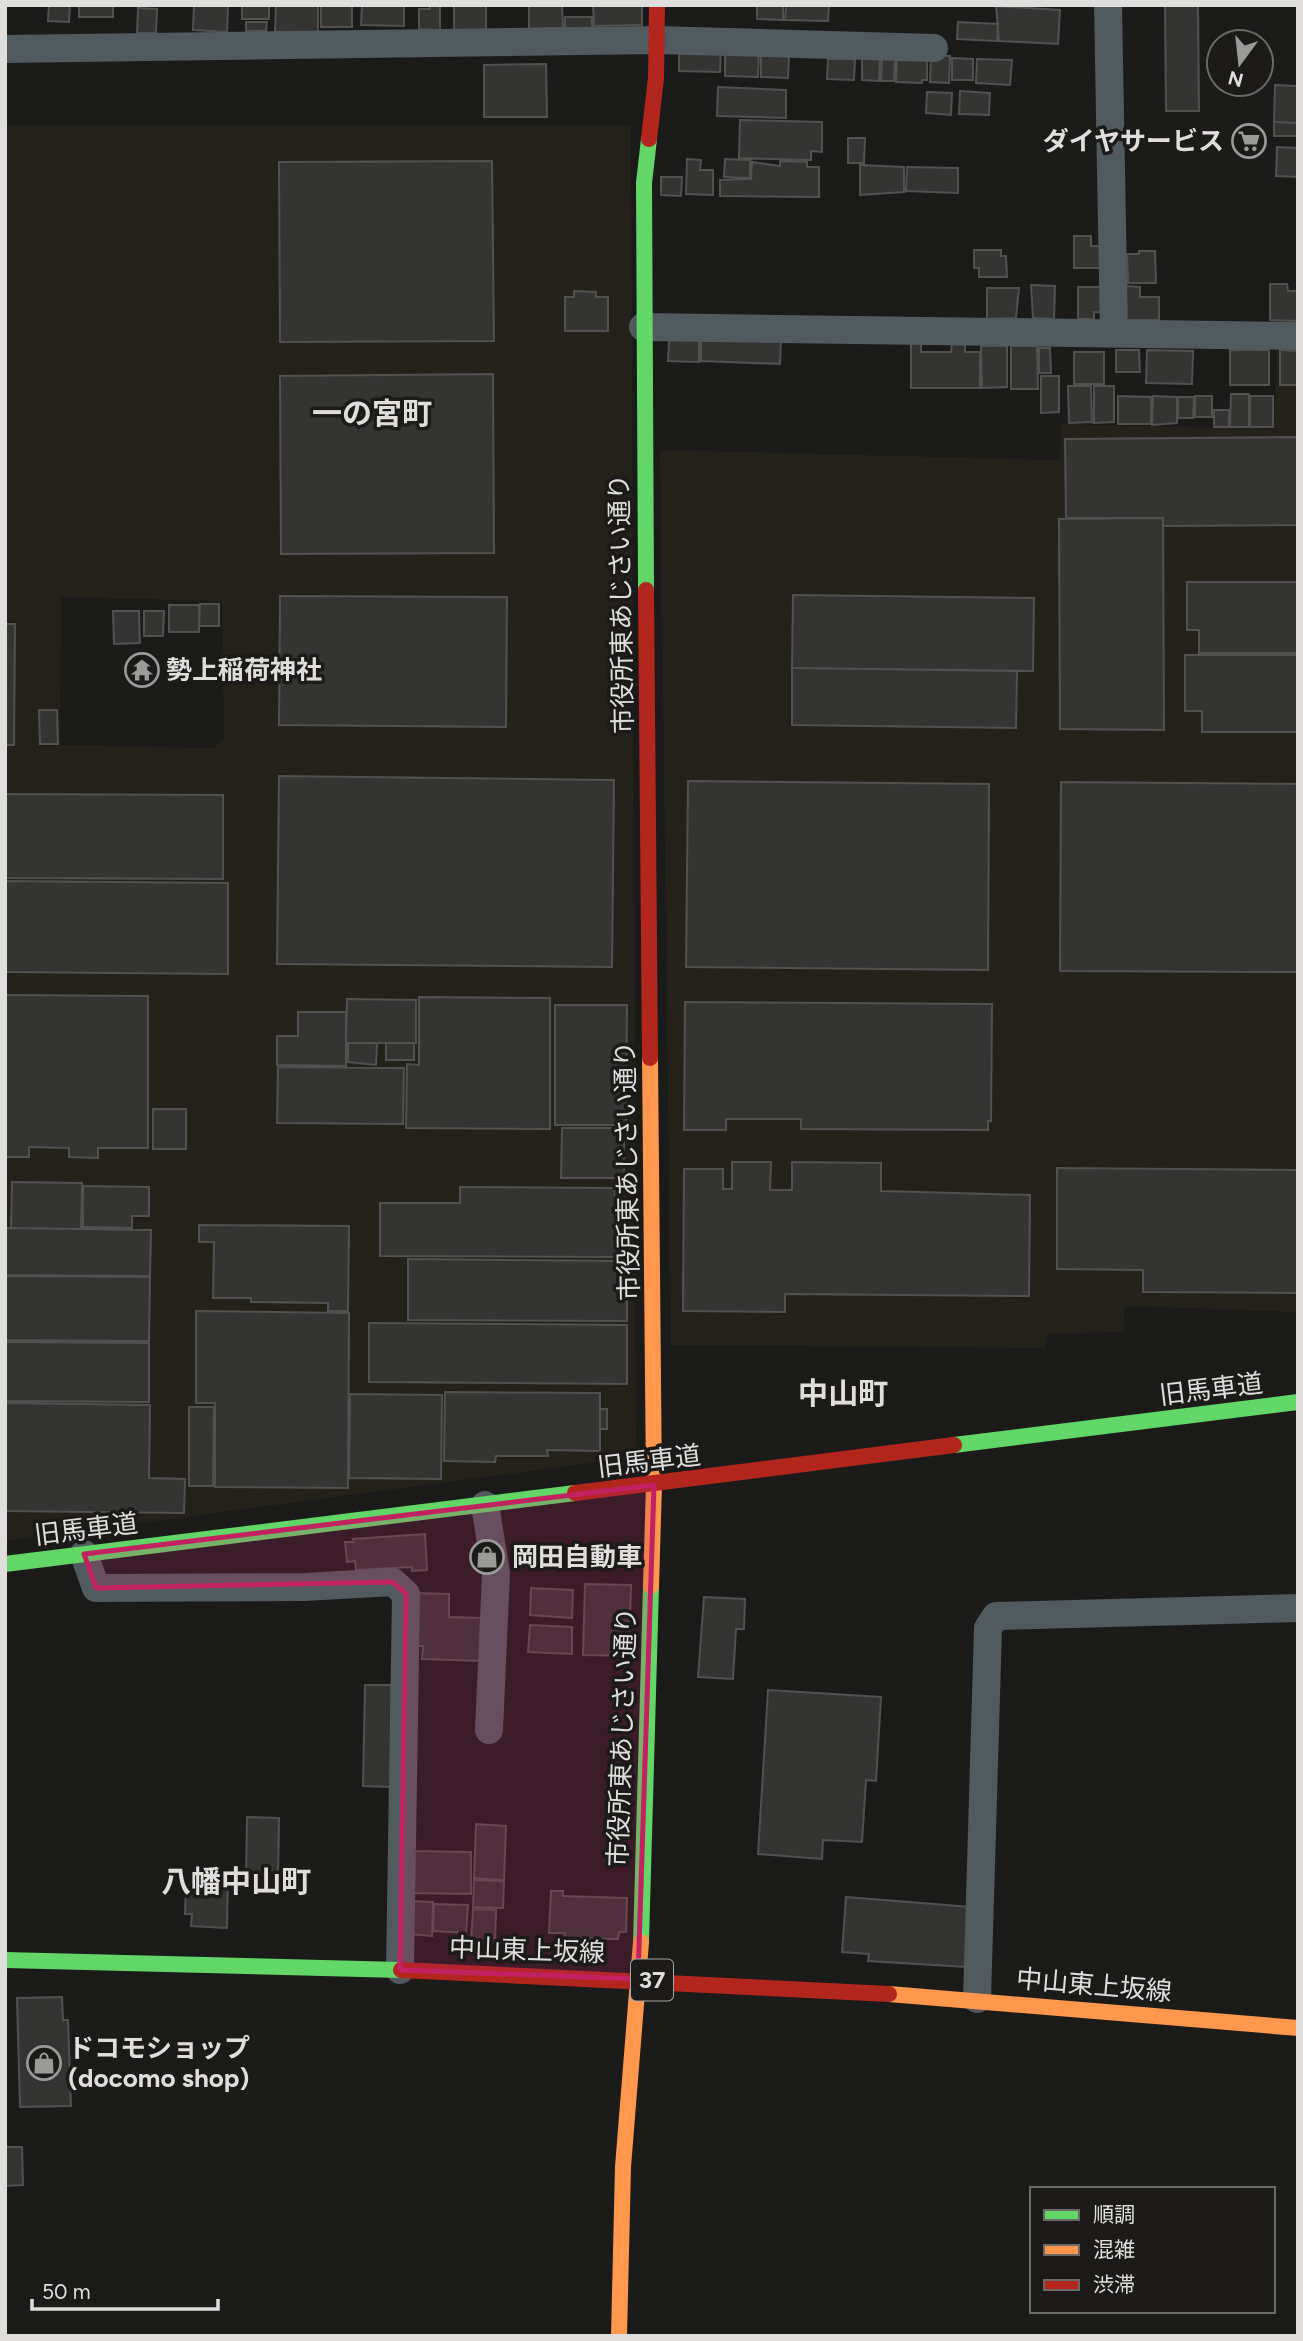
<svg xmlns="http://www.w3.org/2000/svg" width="1303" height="2341" font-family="Figtree,'Noto Sans JP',sans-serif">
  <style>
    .built { fill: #25221c; fill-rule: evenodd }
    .building { fill: #343433; stroke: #515150; stroke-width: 2 }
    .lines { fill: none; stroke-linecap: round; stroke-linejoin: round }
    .street { stroke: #505a5f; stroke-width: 28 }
    .fast { stroke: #63d668; stroke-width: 16 }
    .slow { stroke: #ff974d; stroke-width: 16 }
    .jam { stroke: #b3261e; stroke-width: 16 }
    .marked { fill: #c32262; fill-opacity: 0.2; stroke: #c32262; stroke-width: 5; stroke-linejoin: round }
    .labels { text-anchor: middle; stroke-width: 7; stroke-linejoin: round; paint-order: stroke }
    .shield { fill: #1c1b19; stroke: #a4a4a2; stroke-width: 2 }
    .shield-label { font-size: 24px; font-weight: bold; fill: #dfdedd }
    .poi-label { font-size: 26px; font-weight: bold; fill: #dfdedd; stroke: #1c1b19; text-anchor: start }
    .street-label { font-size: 26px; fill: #dfdedd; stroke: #1c1b19 }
    .quarter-label { font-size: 30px; font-weight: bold; fill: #dfdedd; stroke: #1c1b19 }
  </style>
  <rect width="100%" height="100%" fill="#1b1b1a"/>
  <path class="built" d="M5 126H631L636 1457 5 1541ZM61 597 222 601 224 739 214 748 60 745Z
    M1277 347 1298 348V1312L1125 1306 1123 1332 1048 1334 1045 1348 671 1345 660 450 1060 460 1061 424 1274 429Z"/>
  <path class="building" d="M49 5H70L69 22 48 21Z
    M79 5H113V17H79Z
    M194 5H228L227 32 193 30Z
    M242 5H269V19H242Z
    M276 5H318V32H275Z
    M321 5H352V27H321Z
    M362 5H404V26L361 25Z
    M430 5H440V30L419 29V9H430Z
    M454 5H486V32L454 31Z
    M529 5H562L563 28 529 29Z
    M593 5H642V25L594 26Z
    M757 5H783V20L757 19Z
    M786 5H829L828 21 785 20Z
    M1165 5H1198L1199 111H1166Z
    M996 6 1060 10 1058 44 999 41Z
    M138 8 157 9 156 33H137Z
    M565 17H592V31H565Z
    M246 22H267L266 31H246Z
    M958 22 998 24 997 41 957 39Z
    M679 46 721 47 720 72 679 71Z
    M725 50 759 51 758 77 725 76Z
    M761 53 789 54 788 78 761 77Z
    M862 56H880L879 81 862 80Z
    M931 56H950L949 83 930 82Z
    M882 58 895 59 894 81H881Z
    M952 58 973 59V80H952Z
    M828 59H855L854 80 827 79Z
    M897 59H927V80H922V83L896 82Z
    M977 59 1012 60 1010 85 976 83Z
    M546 64 547 117H484V65Z
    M1275 85 1298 86V123L1274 122Z
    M718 87 786 90V118L717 116Z
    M960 91 990 93 989 115 959 114Z
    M927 92 952 93 951 115 926 113Z
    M740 120 822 122V152L811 151V160L739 158Z
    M1274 122 1298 123V136H1274Z
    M848 138H865L864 163H848Z
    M1277 147 1298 148V177L1276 176Z
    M687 159 701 160 700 170H713V195L686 194Z
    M725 159 750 160V178L724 177Z
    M492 161 494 341 280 342 279 162Z
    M780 161 807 162V167H819V197L720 196V180L751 179 752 162 780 166Z
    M860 165 904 167V192L860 195Z
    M907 167 958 168V193L906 191Z
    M661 177H682L681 196 661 195Z
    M1074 236H1091V246H1106V268H1074Z
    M974 250H1001V256H1006L1007 277H979V268H974Z
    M1139 251H1155L1156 283H1128L1127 254H1139Z
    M1270 284H1287L1288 291H1298V321L1270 320Z
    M1031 285 1055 286 1054 319 1033 318Z
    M1125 286 1140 287V297H1159V320H1125Z
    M1078 287H1106V313L1094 312V319H1078Z
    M987 288H1019L1016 318 987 319Z
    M574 291 596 292V297H608V331H565V297H574Z
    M701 338 781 340 780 364 701 361Z
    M669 339 699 340V362L668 361Z
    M911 343H921V352H951L952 344H965V352H980V388H911Z
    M981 346H1007V387L982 388Z
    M1011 346H1037L1038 389H1011Z
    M1039 348H1050L1051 373H1039Z
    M1116 350H1139L1140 372H1116Z
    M1147 350 1193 351 1192 384 1146 383Z
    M1230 350H1269V385H1230Z
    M1280 350 1298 351V385H1280Z
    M1074 352H1104V384H1074Z
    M493 374 494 553 281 554 280 376Z
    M1041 376H1059V412L1041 413Z
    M1068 386H1091L1092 422 1069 423Z
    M1094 386H1114V422L1094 423Z
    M1231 394H1249V427H1230Z
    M1118 396 1151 397V424H1118Z
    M1153 396 1177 397V423L1152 425Z
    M1195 396H1212V417H1195Z
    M1250 396H1273V427H1250Z
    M1178 397H1194L1193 418H1178Z
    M1214 410H1229V427H1214Z
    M1298 437V525L1163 526V518H1066L1065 439Z
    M1163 518 1164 730 1060 729 1059 519Z
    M1187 582H1298V653H1199V630H1187Z
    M793 595 1034 598 1033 671 792 668Z
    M280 596 507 597 506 727 279 725Z
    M200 604H219V626H199Z
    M169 605H199V632H169Z
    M113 611H139L140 643 114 644Z
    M144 611H164L163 636H144Z
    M5 624H15L14 745H5Z
    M1185 655H1298V732H1202V711H1185Z
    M792 668 1017 671 1016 728 792 725Z
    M39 710H57L58 744H40Z
    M279 776 614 780 612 967 277 964Z
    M688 781 989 784 988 970 686 967Z
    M1061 782 1298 784V972L1060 971Z
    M5 794 223 795V879L5 878Z
    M5 881 228 883V974L5 972Z
    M5 995 148 996V1148H98V1158L69 1157V1148L29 1147V1157H5Z
    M419 997 550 998V1129L406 1128 407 1064 419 1065Z
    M347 999 416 1000V1043H346Z
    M685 1002 992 1004 991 1121H988V1130L801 1129V1119H726V1130H684Z
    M555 1005H627L626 1125H555Z
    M298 1012H346V1066L277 1065V1036H298Z
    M348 1043H377L376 1065 348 1062Z
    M386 1043H414V1060H386Z
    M278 1067 404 1068 403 1124 277 1123Z
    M153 1109H186V1149H153Z
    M562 1128H624V1178H561Z
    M732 1162H771L770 1190H792V1162L881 1163V1191L1030 1195 1029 1296 785 1294V1312L683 1311 684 1169H723V1189H732Z
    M1057 1168 1298 1170V1293L1143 1292V1270L1057 1269Z
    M12 1182 82 1183 81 1229 11 1228Z
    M83 1186 149 1187V1216H132V1228L83 1227Z
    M460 1187 615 1188V1257L380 1256V1203H460Z
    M199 1225 349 1226 348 1311H328V1303L251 1302V1298H213L214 1242H199Z
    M5 1228 151 1230 150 1276 5 1275Z
    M408 1259 627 1261V1321L408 1320Z
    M5 1276 150 1277 149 1341 5 1340Z
    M196 1311 349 1313 348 1488 215 1487V1403H196Z
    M369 1323 627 1325V1384L369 1382Z
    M5 1342 149 1343V1402L5 1401Z
    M445 1392 600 1393V1451L547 1450 548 1456H496L495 1462 444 1461Z
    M350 1394 442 1395 441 1479 349 1478Z
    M5 1403 150 1405 149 1478 185 1479 184 1513 5 1511Z
    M189 1407H214L213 1486H189Z
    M600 1409H607V1429H600Z
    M425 1534 427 1570 412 1571V1567L356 1570 355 1561 347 1562 345 1542H354L353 1539Z
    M585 1584 631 1585 629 1656 583 1655Z
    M531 1588 573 1590 572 1618 530 1615Z
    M417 1593 449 1594V1617L482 1618 481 1661 422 1659 423 1646H416Z
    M704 1597 745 1599 744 1629H736L733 1679 698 1677Z
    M530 1625 572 1627V1654L528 1652Z
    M365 1685H391V1787L363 1786Z
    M768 1690 881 1697 876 1781 866 1780 862 1842 823 1840 822 1859 758 1854Z
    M247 1817 279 1818 278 1880 246 1879Z
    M476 1824 506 1826 504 1880 474 1878Z
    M411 1851 471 1852V1894L410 1893Z
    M193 1878 228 1879 227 1928 191 1926 192 1914H185L186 1884H193Z
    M474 1880 504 1881 503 1908 473 1907Z
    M551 1891H563V1896L627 1898 626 1932H619L618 1939 564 1938 565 1933H549Z
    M846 1897 971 1907 966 1967 868 1961 869 1954 842 1952Z
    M410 1901 433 1902 432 1936 408 1934Z
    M434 1904 468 1905 466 1933 433 1931Z
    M473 1909 496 1910 495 1943 471 1942Z
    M62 1997 63 2020H68L71 2106 20 2107 17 1998Z
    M5 2147H22L23 2185 5 2186Z"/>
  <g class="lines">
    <path class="street" d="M1108 5 1114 334
      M5 49 658 40 934 48
      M643 327 1298 336
      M485 1505 496 1573 489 1730
      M84 1554 96 1588 305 1587 393 1582 406 1594 400 1970
      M977 1999 988 1628 996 1616 1298 1608"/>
    <path class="fast" d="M646 590 644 183 649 139
      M954 1445 1298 1402
      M5 1564 575 1493
      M641 1942 651 1586
      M5 1960 401 1970"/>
    <path class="slow" d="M650 1058 654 1485 651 1586
      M889 1994 1298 2028
      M619 2336 623 2167 641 1942"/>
    <path class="jam" d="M649 139 656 78 657 5
      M646 590 650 1058
      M575 1493 954 1445
      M401 1970 889 1994"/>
  </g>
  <path class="marked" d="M654 1485 638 1979 400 1970 406 1594 393 1582 96 1588 84 1554Z"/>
  <defs>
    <g id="supermarket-ring" transform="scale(1.75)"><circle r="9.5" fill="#1c1b19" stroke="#9a9a99" stroke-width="1.5"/><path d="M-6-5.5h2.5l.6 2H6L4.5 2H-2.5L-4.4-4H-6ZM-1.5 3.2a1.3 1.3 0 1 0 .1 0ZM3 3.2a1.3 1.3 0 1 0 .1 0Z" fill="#9a9a99"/></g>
    <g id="temple-ring" transform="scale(1.75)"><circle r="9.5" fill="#1c1b19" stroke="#9a9a99" stroke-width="1.5"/><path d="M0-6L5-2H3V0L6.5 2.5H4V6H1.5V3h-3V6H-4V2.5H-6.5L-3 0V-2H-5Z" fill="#9a9a99"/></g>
    <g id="shop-ring" transform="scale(1.75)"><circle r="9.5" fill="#1c1b19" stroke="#9a9a99" stroke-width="1.5"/><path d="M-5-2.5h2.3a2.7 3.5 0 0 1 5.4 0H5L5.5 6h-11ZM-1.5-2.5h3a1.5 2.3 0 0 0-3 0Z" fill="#9a9a99"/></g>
  </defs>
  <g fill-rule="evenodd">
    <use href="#supermarket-ring" x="1249" y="141"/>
    <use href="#temple-ring" x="142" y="670"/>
    <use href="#shop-ring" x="487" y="1557"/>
    <use href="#shop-ring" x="44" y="2063"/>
  </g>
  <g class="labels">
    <rect class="shield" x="631" y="1959.5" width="42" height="41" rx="5"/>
    <g class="shield-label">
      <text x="652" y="1988">37</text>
    </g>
    <g class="poi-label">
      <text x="1224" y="150" text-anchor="end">ダイヤサービス</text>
      <text x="166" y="679">勢上稲荷神社</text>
      <text x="512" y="1566">岡田自動車</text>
      <text x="68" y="2057">ドコモショップ<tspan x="68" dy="30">(docomo shop)</tspan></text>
    </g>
    <g class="street-label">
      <text transform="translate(621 604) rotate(-91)" y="9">市役所東あじさい通り</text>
      <text transform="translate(627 1171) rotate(-91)" y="9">市役所東あじさい通り</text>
      <text transform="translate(1211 1389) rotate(-7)" y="9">旧馬車道</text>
      <text transform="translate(649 1461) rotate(-7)" y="9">旧馬車道</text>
      <text transform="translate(86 1529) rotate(-7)" y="9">旧馬車道</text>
      <text transform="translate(622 1737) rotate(-88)" y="9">市役所東あじさい通り</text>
      <text transform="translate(527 1950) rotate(2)" y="9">中山東上坂線</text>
      <text transform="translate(1094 1985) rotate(5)" y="9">中山東上坂線</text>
    </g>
    <g class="quarter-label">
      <text x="372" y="424">一の宮町</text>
      <text x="843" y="1404">中山町</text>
      <text x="236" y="1892">八幡中山町</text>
    </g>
  </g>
  <rect width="1303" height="2341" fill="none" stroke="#dfdedd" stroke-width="14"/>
  <rect x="1030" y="2187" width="245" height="126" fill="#1c1b19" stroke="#6a6967" stroke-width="2"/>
  <rect x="1044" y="2210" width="35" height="10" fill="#63d668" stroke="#6a6967" stroke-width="2"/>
  <text x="1093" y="2222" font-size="21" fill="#dfdedd">順調</text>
  <rect x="1044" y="2245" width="35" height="10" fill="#ff974d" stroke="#6a6967" stroke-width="2"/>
  <text x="1093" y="2257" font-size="21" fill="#dfdedd">混雑</text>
  <rect x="1044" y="2280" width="35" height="10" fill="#b3261e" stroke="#6a6967" stroke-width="2"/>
  <text x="1093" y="2292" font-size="21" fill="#dfdedd">渋滞</text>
  <g transform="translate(1240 63) rotate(195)"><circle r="33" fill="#1c1b19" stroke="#6a6967" stroke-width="2"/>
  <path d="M0-5L12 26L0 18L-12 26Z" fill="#9a9a99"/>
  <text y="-10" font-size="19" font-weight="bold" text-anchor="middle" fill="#dfdedd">N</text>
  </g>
  <path d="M32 2299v10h186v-10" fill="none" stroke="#dfdedd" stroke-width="3.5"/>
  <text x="42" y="2299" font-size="21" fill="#dfdedd" stroke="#1c1b19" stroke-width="5" paint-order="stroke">50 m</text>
</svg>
